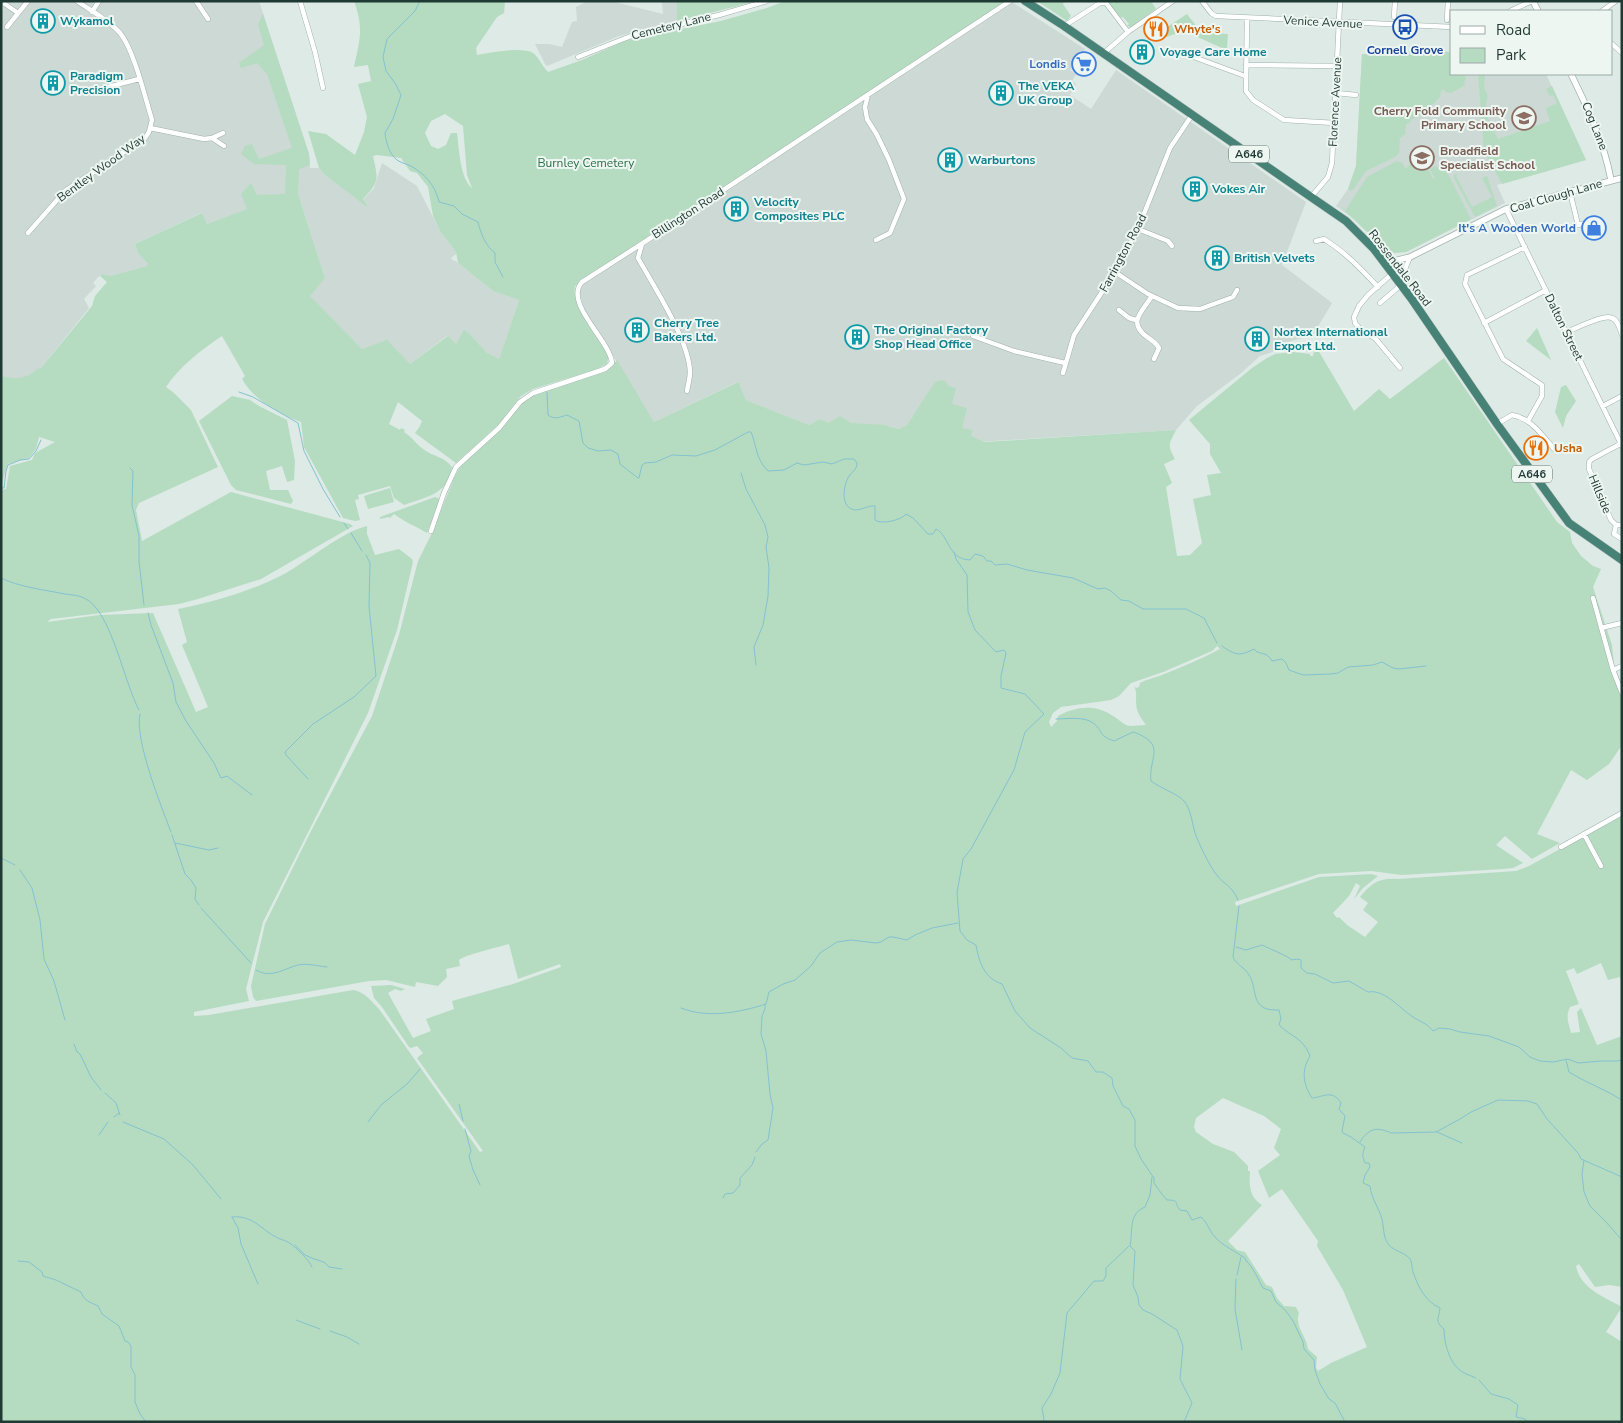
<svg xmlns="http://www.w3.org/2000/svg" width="1623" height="1423" font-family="'Nunito Sans',sans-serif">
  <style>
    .built { fill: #ccd9d4 }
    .green { fill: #b5dcc1; fill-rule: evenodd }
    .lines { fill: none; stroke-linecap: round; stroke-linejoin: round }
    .stream { stroke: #84c2d0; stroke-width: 1 }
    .minor-casing { stroke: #a0b1ac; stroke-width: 5.5 }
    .tertiary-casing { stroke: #a0b1ac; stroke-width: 7 }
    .trunk-casing { stroke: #bcc4c2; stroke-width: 9 }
    .minor { stroke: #fff; stroke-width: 4.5 }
    .tertiary { stroke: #fff; stroke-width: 5.5 }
    .trunk { stroke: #468276; stroke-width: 8 }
    .labels { text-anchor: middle; stroke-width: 4; stroke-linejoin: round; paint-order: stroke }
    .shield { fill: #eef6f2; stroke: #5d726c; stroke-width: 1 }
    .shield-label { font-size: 11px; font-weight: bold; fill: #1f3933 }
    .culture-label { font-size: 12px; font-weight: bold; fill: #0d838f; stroke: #eef6f2; text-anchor: start }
    .street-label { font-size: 12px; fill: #1f3933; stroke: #eef6f2 }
    .food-label { font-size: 12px; font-weight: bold; fill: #c56008; stroke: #eef6f2; text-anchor: start }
    .transit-label { font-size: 12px; font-weight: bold; fill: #164399; stroke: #eef6f2 }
    .shop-label { font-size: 12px; font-weight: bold; fill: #366cbe; stroke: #eef6f2; text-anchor: end }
    .education-label { font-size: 12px; font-weight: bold; fill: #785e54; stroke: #eef6f2; text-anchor: end }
    .park-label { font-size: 12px; fill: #297047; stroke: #eef6f2 }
  </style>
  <rect width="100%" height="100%" fill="#ddeae5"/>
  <path class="built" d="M1 1H259L309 154 310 168H319L324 174 367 204 363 200 374 188 382 163 417 186 440 231 456 252V254L451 258 453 261 454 260 493 291 519 300 499 359 486 352 471 335 455 344 447 336 410 364 362 349 309 296 325 278 301 203 248 209 207 224 201 213 135 244 138 253 148 264 147 266 110 276 103 274 98 277 93 283 96 286 84 299 89 308 39 370 20 388 1 376Z
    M588 1H611L663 14 662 1H677V21L619 36 547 66 545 64 535 44H549L562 47 572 22 577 21 576 7Z
    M1010 1 1085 49 1070 70 1076 74 1072 81 1076 84 1070 95 1091 109 1116 70 1306 202 1282 265 1332 303 1313 335 1288 342 1282 349 1260 356 1240 374 1197 406 1176 430 957 443 913 416 907 425 899 429 884 425H857L847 422 829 423 820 419 809 425 746 400 737 382 654 422 584 309 579 291 582 282Z
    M1383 50 1452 52V74H1546L1586 160 1497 185 1505 203 1406 252 1393 253 1387 251 1362 225 1336 206 1348 189 1356 166 1362 54H1374Z"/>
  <path class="green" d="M354 1H505L504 13 497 17 476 48 477 55C489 53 522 46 533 53 538 56 542 66 548 72L582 60 627 40 721 21 767 8 785 1H1010L575 286C571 306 598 338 609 355L607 364 595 370 533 389 521 396 499 424 456 463 415 433 420 426 422 421 398 402 389 424 400 430 401 428 405 430 404 432C412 437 416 444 423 449 433 457 444 456 452 467 449 494 426 497 404 505L394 498 390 486 358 495 359 499 355 500 360 520 355 521 343 518 304 447 301 422C280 415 253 399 242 379L245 376 222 336C201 350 180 366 166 387L174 393 191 410 218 467 139 503 136 510 142 541 231 492 350 524 353 526 261 579 198 599 179 604 51 619 47 622 99 615 153 613 196 712 208 707 182 645 187 642 178 609C214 602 252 591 284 574 308 561 341 532 367 526V534L375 555 399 549 412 559 413 562 397 630 368 713 263 922 246 989 249 1001 194 1012V1016L209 1015 353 990C365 992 371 1001 379 1009L480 1152 483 1151 417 1058 423 1053 417 1046 411 1048 409 1047 382 1007 374 998 371 986 391 985 405 989 401 991 395 989 388 993 413 1038 431 1031 426 1019 454 1009 452 1001 513 984 561 967 560 964 518 979 509 944C499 947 464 955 459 960L460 966 446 969 447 977 438 986 416 982 415 987 386 980 369 981 256 1001 253 997 251 986 265 924 310 833 372 716 399 635 418 561 432 533 454 478 461 465 522 403 535 394 602 372 611 367 617 360 654 422 738 382 746 400 809 425 820 419 829 423 840 416 851 423 884 425 899 429 907 425 935 382 941 380 945 381 948 386 956 388 952 404 967 408 962 428 972 430 971 436 984 442 1176 430C1169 444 1167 445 1175 459L1164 464 1172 483 1166 487 1177 556 1190 555 1202 543 1193 499 1211 495 1207 475 1221 473 1210 454V444L1189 420 1252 368 1267 358 1275 354 1293 352 1310 354V356H1313L1314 352 1318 350 1354 411 1379 389 1390 399 1444 358 1557 522 1570 532 1572 543 1581 556 1593 566 1601 569 1593 587 1612 645 1614 665 1622 685V745L1609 764 1587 780 1571 770 1537 834 1560 843 1532 859 1505 836 1496 845 1523 863 1513 868 1503 869 1402 875 1371 871 1319 874 1235 902 1236 906 1319 877 1371 874 1378 876 1363 888 1354 899 1360 886 1356 883 1349 896 1333 913 1337 918 1339 917 1347 925 1365 937 1378 922 1363 910 1368 903 1360 897C1371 883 1380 877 1398 879L1516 871 1529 866 1622 815V983L1620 977 1608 980 1601 963 1577 974 1574 968 1566 971 1579 1004 1570 1007C1565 1018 1569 1023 1571 1033L1580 1032 1577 1012 1581 1008 1597 1045 1622 1036V1287L1609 1285 1595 1287 1579 1264 1576 1266C1580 1288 1604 1297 1622 1307L1606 1332 1622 1342V1422H1V780L3 781 1 779V490L6 489 10 466 32 460 35 453 55 442 39 437 36 449 29 458 8 464 1 486V376C17 380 27 379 38 368L40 369 92 306 95 296 107 282 100 276 103 274 110 276 147 266 148 264 138 253 135 244 202 213 207 224 247 209 241 194 251 183 257 195 285 194 286 165 254 164 241 154 245 146 252 144 259 159 292 148 267 74 257 63 241 68 239 63 264 45 258 24 263 14 309 154 310 165 299 169 298 194 325 278 310 296 362 349 387 340 410 364 448 336 456 344 464 330 471 335 486 352 499 359 519 300 493 291 458 263 456 252 440 231 433 216 428 187 417 173 410 171 401 158 377 155 373 156C378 179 380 181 363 199L367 205V207L324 174 319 168 308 131 326 134 355 155 364 132 367 117 358 84 371 81 368 65 354 67C360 39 364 29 354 1ZM445 114 463 126 467 175 472 188C460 179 459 148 457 133H451L446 145 438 149 431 146 425 133 431 121ZM1217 646 1220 649C1201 659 1182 667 1162 675 1155 678 1147 679 1140 683L1139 687 1136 688 1134 686C1137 692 1136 695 1136 702 1136 712 1141 718 1146 725 1141 725 1135 726 1130 726 1123 725 1119 719 1113 716 1096 704 1076 706 1058 716L1057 721 1051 727 1049 722 1053 713 1061 707 1111 700 1119 696 1131 683 1163 672 1212 651ZM1223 1098 1264 1116 1281 1129 1274 1148 1280 1155 1258 1171 1269 1198 1282 1189 1318 1241 1317 1246 1343 1290 1367 1347 1331 1363 1318 1371 1316 1368 1317 1357 1308 1349C1307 1337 1294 1326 1299 1313L1296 1307 1284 1306 1277 1298 1272 1287 1266 1285 1245 1252 1237 1250 1228 1241 1262 1205C1249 1197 1249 1185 1250 1171H1248V1166L1234 1152 1213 1144 1196 1132 1194 1127 1196 1118Z
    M677 1H758L677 21Z
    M1037 1H1064L1063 4 1071 16 1067 21Z
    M1107 1H1151L1156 9 1131 27 1127 26 1129 24 1123 17 1119 18Z
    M1187 14C1202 34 1203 33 1228 34L1227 48H1222L1184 31 1166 37 1155 19 1159 17 1167 27Z
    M1383 50 1452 52V74H1465L1466 80 1464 81 1465 85 1451 93 1446 92 1443 89 1441 91 1440 97 1431 106V110L1410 120 1411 122 1406 124 1405 134 1400 138 1399 153 1395 157 1366 171 1352 191 1348 189 1356 166 1362 54H1374Z
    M1478 74H1484L1485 76 1484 87 1488 97C1481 111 1492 126 1498 139L1550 121 1546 108 1557 103 1553 95 1550 96 1546 89 1552 86 1586 160 1502 184 1484 151Z
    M1397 161 1402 163 1406 169 1410 164 1420 168 1427 167 1433 179H1435L1430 169 1435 166 1447 172 1471 219 1406 252 1393 253 1387 251 1345 211 1367 177Z
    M1458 173 1456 176 1472 207 1492 197 1482 178 1487 176 1497 206 1475 217 1454 178V175Z
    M1537 328 1551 360 1526 341Z
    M1566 385 1576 401 1566 416 1563 428 1555 412 1561 387Z
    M232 396 250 400 259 406 287 420 295 461 294 480 287 482 282 466 266 471 270 490H288L293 501 291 504 236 490 231 485 199 421Z
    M390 488 394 502 368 509 364 496Z
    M435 497 440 499 427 533C416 526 404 522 394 514L390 518 389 517 380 519V517Z"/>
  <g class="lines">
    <path class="stream" d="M420 1 415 11 387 39 383 57 386 71 395 83 401 95 393 119 385 133C386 142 389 154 397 160 401 163 407 164 411 166 426 175 435 185 439 202L454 206 462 214 478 222C481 234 485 245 495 253V262L503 277
      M1115 1 1117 3
      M239 392 253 397 298 423 304 451 323 489 340 517
      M547 392 548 415C554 420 560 417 567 415L579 421 583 443 588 448 598 451 611 450 618 454 620 464 638 478H639L642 465 645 463 656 462 672 455 696 456 715 450 748 432H751C757 446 755 458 768 471L784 470 797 463 804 465 823 462 832 464 844 459H854L857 463C857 469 853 471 849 476 843 486 840 508 855 510 862 510 869 505 875 506V520C881 525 902 520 906 514L913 518 928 534H933L936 529C950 536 947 559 970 560L975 554 983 556 987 561H991L995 565 1007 564 1027 570 1073 578 1098 589 1105 588 1111 591 1121 600 1129 601 1143 609H1186L1204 618 1217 643
      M130 468 133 471 132 505 139 536V561L144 605
      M741 473 746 489 765 525 768 537 766 547 769 568 768 596 763 625 754 647 756 665
      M1 488H4L6 471 8 465 20 460 29 459 36 451 41 440
      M344 523 348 529
      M351 533 362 551
      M954 552 956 559 967 575 968 612 975 630 996 652 1004 650 1006 653 1001 676V688L1025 694 1044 714 1025 732 1014 770 971 849 963 859 957 893 960 931 967 940 976 945C979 962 984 978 1002 984L1015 1011 1030 1028 1061 1048 1072 1058 1088 1061 1096 1072H1103L1112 1078 1113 1086 1123 1106 1129 1109 1135 1120V1146L1141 1159 1154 1178V1183L1161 1193 1167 1200C1180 1200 1174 1203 1180 1210L1187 1211 1192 1220 1201 1217C1208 1223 1209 1231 1215 1237 1223 1246 1235 1251 1245 1258L1246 1261C1252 1265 1259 1281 1263 1288L1271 1291 1276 1302 1286 1311 1293 1321 1303 1342 1304 1349 1314 1360 1315 1370 1320 1384 1329 1399 1335 1403 1345 1422
      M1 578C19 587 45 590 65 594 71 595 78 595 84 598 111 609 124 683 139 710
      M148 613 151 625 173 683 176 702 186 721 214 763 221 778 227 776 252 795
      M1222 646C1236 656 1240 656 1254 649 1259 656 1266 650 1272 661L1282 659 1286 663 1289 670 1303 675 1331 674 1338 673 1348 667 1373 665 1382 662 1393 668 1399 669 1426 666
      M140 714C134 738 161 806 171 832
      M1056 719C1067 719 1084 716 1093 723 1104 731 1097 735 1114 741L1133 732C1168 744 1148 758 1151 781 1160 788 1178 794 1184 801 1191 809 1192 823 1195 833 1198 842 1210 867 1216 874 1225 886 1231 884 1238 900
      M308 779 286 755 285 752 313 724 354 697 376 676 369 606 370 563 366 555
      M172 835 185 874 191 880 196 888 195 899 199 905
      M175 843 209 850 218 848
      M1 858 15 865
      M20 870 32 888 40 920 44 959 54 981 65 1020
      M1239 906 1233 957C1236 965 1245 967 1249 975 1257 986 1251 1004 1267 1009 1271 1010 1275 1010 1279 1010L1281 1019 1279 1024 1280 1026C1292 1037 1303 1038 1310 1056 1301 1071 1303 1084 1312 1098 1324 1097 1332 1089 1341 1103L1339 1109 1345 1116 1342 1131 1343 1133 1351 1137 1365 1147C1362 1155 1362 1155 1365 1163H1369L1370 1167 1365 1175 1363 1183 1370 1186C1371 1198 1379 1208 1382 1219 1384 1228 1383 1238 1389 1245 1395 1252 1408 1253 1411 1261 1412 1264 1412 1269 1413 1272 1418 1287 1426 1302 1440 1308 1439 1319 1434 1321 1444 1329 1444 1344 1450 1366 1464 1373 1468 1375 1472 1376 1476 1378
      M201 908 251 963
      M1236 947 1246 950 1262 945 1286 956 1292 960 1297 959 1301 960V968L1307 973 1315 974 1333 983 1349 981 1368 992C1385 989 1399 1008 1413 1017 1420 1022 1427 1023 1433 1031L1439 1028 1450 1029 1460 1032 1489 1036 1519 1047 1530 1057 1540 1061 1553 1062 1568 1059 1578 1063 1601 1061H1617L1622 1060
      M256 970C271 979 283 969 298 965 307 963 318 966 327 967
      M681 1008C708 1019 741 1012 766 1004L769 992 783 984 795 980 811 966 820 953 837 942 851 940 876 943 881 942 889 937H893L907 940 915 935 932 928 958 923
      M74 1044 77 1052 80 1054 91 1077 101 1090
      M1566 1060 1569 1072C1586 1083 1605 1089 1622 1100
      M105 1093 116 1103 120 1115
      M459 1104 463 1121
      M114 1117 119 1113
      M123 1122 164 1139 193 1165 221 1199
      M368 1122 381 1105 407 1084 420 1069
      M465 1129 471 1151 469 1156 473 1170 480 1185
      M1437 1132 1462 1143
      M99 1135 108 1122
      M1360 1142C1368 1129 1376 1126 1391 1133L1436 1132 1460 1119 1471 1112 1498 1100 1528 1101 1537 1104 1547 1119 1578 1153 1581 1159 1622 1177
      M756 1152 762 1144 768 1140 773 1108 770 1094 766 1051 761 1034 762 1016 765 1009V1004
      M1584 1160 1582 1174 1584 1192 1590 1206 1605 1221 1622 1240
      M1152 1177 1150 1195 1145 1207C1128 1214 1133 1231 1130 1246L1135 1251 1133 1285 1138 1297 1139 1305 1143 1310 1152 1314 1177 1330 1183 1346 1180 1379 1192 1403 1184 1422
      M723 1198 725 1194 733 1193 740 1185V1178L752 1165 755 1157
      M232 1217C252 1215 260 1228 274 1236 279 1239 284 1240 288 1242 296 1247 309 1260 312 1267
      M232 1217 238 1228 241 1244 258 1284
      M295 1245 305 1255 314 1259 324 1262 329 1267 342 1269
      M1 1247 2 1248
      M18 1261 29 1262 42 1272 43 1276 56 1280 81 1292C84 1301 90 1302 98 1306L102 1314 119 1326 125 1341 128 1342 131 1346V1367L135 1375V1402L140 1414 146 1422
      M1237 1275 1241 1257
      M1236 1279 1235 1309 1242 1350
      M296 1320 320 1329
      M330 1331 347 1337 359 1344
      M1479 1380 1491 1394 1509 1399 1518 1405 1516 1417 1525 1419 1527 1422
      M1043 1422 1044 1419 1042 1408 1051 1394 1060 1373 1067 1313 1094 1281H1103L1106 1276V1268L1129 1246"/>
    <g class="minor-casing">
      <path id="minor" d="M196 1 208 19
        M300 1 315 52 323 88
        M1202 1 1211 13 1216 16 1452 27
        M5 4 18 13
        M1510 11 1532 1
        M1602 11 1616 1
        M92 12 99 1
        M1394 17 1395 1
        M1247 18 1246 91 1253 100 1284 120 1335 123
        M1447 20 1448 1
        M1064 26 1100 3H1106L1128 32
        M7 27 28 1
        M1612 44 1622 53
        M1104 53 1128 32 1173 1
        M1183 53 1245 76
        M578 57 631 36 719 15 767 1
        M1246 65 1338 66
        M100 89 139 79
        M1336 93 1356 95
        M868 95 865 107 867 119 877 135 889 160 904 199 890 233 876 240
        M150 128 204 139 212 138 224 146
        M212 138 223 133
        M1570 192 1578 225 1598 220
        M1311 197 1328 177 1332 163 1340 1
        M1506 209 1622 446
        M1138 229 1168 241 1172 246
        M28 233 65 191 145 138 149 132 152 120C145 97 134 50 120 33 109 20 91 11 77 1
        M1316 241 1324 239C1345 252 1361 269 1378 287
        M642 244 638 258C654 287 689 340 690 372 690 378 688 385 687 391
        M1525 247 1467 275 1465 284 1503 359 1542 385V396L1528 421
        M1115 272 1148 294 1178 308 1200 309 1233 297 1237 290
        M1393 273 1368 295 1359 306 1354 317 1355 323 1363 332 1375 338 1400 368
        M1403 274 1410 257
        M1152 296C1142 312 1127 322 1147 337 1152 340 1156 343 1159 348L1154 359
        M1380 303 1401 285
        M1119 310 1129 318 1136 320
        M1484 323 1546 290
        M1567 332C1576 328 1604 314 1612 318 1618 320 1620 329 1622 335
        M973 336 1014 351 1065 363
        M1063 373 1074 335 1115 272 1138 229 1170 148 1192 115
        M1603 406 1622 396
        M1497 424 1512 415C1531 418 1542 435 1554 449
        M1622 443 1592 459 1589 462V469L1611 520 1616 525H1622
        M1616 525 1614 534 1622 539
        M431 531 444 493 456 467 499 428 520 402 533 393 605 369 612 363C610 340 563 303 582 282L643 243 1010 1
        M1593 598 1613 670 1622 693
        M1601 628 1622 623
        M1613 670 1622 666
        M1584 834 1601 866
        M1561 847 1622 813"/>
    </g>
    <g class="tertiary-casing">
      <path id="tertiary" d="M1533 1 1538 11
        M1571 74C1588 109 1604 142 1611 180
        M1386 263 1410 257 1506 209 1622 178"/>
    </g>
    <g class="trunk-casing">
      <path id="trunk" d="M1025 1 1064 26 1311 197 1346 221 1374 249 1411 298 1497 424 1569 523 1622 560"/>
    </g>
    <use href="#minor" class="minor"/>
    <use href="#tertiary" class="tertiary"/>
    <use href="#trunk" class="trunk"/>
  </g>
  <defs>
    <g id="building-ring" transform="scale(1.25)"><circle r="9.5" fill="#eef6f2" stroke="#0f9aa8" stroke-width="1.5"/><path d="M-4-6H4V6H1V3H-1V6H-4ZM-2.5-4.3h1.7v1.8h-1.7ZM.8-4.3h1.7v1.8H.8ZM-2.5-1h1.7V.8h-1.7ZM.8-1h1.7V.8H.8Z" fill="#0f9aa8"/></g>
    <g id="bus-ring" transform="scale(1.25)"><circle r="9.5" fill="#eef6f2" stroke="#1a4fb4" stroke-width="1.5"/><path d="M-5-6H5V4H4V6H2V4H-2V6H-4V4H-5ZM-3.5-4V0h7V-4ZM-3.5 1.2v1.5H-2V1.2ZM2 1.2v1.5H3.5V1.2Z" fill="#1a4fb4"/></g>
    <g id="restaurant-ring" transform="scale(1.25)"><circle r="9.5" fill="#eef6f2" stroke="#e8710a" stroke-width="1.5"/><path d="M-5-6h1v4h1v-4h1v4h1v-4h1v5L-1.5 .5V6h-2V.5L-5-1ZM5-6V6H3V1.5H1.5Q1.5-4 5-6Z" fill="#e8710a"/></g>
    <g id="supermarket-ring" transform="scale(1.25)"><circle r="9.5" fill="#eef6f2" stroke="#3f7fe0" stroke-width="1.5"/><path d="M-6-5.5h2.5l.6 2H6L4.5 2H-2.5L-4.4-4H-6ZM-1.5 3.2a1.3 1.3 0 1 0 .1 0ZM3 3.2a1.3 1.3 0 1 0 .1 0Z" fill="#3f7fe0"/></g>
    <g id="school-ring" transform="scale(1.25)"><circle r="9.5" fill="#eef6f2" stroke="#8d6e63" stroke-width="1.5"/><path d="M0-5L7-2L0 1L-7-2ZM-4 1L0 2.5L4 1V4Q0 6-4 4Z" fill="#8d6e63"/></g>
    <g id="shop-ring" transform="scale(1.25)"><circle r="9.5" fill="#eef6f2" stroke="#3f7fe0" stroke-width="1.5"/><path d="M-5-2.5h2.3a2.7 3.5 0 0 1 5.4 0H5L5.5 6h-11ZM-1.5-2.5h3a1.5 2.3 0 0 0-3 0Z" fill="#3f7fe0"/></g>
  </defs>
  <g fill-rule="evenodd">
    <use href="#building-ring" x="43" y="21"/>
    <use href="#bus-ring" x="1405" y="27"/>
    <use href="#restaurant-ring" x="1156" y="29"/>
    <use href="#building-ring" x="1142" y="52"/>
    <use href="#supermarket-ring" x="1084" y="64"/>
    <use href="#building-ring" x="53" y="83"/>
    <use href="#building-ring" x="1001" y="93"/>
    <use href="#school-ring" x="1524" y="118"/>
    <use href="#school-ring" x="1422" y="158"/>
    <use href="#building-ring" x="950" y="160"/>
    <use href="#building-ring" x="1195" y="189"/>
    <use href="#building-ring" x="736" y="209"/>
    <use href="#shop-ring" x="1594" y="228"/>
    <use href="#building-ring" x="1217" y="258"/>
    <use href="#building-ring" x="637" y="330"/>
    <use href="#building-ring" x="857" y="337"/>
    <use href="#building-ring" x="1257" y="339"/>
    <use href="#restaurant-ring" x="1536" y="448"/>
  </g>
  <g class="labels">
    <g class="shield">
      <rect x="1229" y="145.5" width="40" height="17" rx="4"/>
      <rect x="1512" y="465.5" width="40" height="17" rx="4"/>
    </g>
    <g class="shield-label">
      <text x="1249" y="158">A646</text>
      <text x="1532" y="478">A646</text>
    </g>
    <g class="culture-label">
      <text x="60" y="25">Wykamol</text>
      <text x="1160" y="56">Voyage Care Home</text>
      <text x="70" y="80">Paradigm<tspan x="70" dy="14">Precision</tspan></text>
      <text x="1018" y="90">The VEKA<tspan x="1018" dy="14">UK Group</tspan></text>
      <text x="968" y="164">Warburtons</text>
      <text x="1212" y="193">Vokes Air</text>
      <text x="754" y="206">Velocity<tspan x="754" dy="14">Composites PLC</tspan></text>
      <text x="1234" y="262">British Velvets</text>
      <text x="654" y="327">Cherry Tree<tspan x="654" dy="14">Bakers Ltd.</tspan></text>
      <text x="874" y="334">The Original Factory<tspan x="874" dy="14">Shop Head Office</tspan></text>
      <text x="1274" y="336">Nortex International<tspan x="1274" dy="14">Export Ltd.</tspan></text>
    </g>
    <g class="street-label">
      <text transform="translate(1323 22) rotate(3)" y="4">Venice Avenue</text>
      <text transform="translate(671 26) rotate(-14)" y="4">Cemetery Lane</text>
      <text transform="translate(1335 102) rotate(-87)" y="4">Florence Avenue</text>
      <text transform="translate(1595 126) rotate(68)" y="4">Cog Lane</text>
      <text transform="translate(101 168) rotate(-36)" y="4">Bentley Wood Way</text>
      <text transform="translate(1556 196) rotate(-16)" y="4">Coal Clough Lane</text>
      <text transform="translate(688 213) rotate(-33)" y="4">Billington Road</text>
      <text transform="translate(1123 253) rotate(-62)" y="4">Farrington Road</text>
      <text transform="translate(1400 268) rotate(52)" y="4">Rossendale Road</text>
      <text transform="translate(1564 327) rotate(64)" y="4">Dalton Street</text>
      <text transform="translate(1600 494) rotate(67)" y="4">Hillside</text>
    </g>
    <g class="food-label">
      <text x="1174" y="33">Whyte's</text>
      <text x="1554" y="452">Usha</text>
    </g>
    <g class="transit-label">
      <text x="1405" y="54">Cornell Grove</text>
    </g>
    <g class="shop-label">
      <text x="1066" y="68">Londis</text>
      <text x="1576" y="232">It's A Wooden World</text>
    </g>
    <g class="education-label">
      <text x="1506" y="115">Cherry Fold Community<tspan x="1506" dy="14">Primary School</tspan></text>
      <text x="1440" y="155" text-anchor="start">Broadfield<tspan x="1440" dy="14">Specialist School</tspan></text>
    </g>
    <g class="park-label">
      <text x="586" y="167">Burnley Cemetery</text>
    </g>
  </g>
  <rect width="1623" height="1423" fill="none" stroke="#1f3933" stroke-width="5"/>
  <rect x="1450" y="10" width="162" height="65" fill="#eef6f2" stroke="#9baaa6"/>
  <rect x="1460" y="26" width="25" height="8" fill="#ffffff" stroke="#9baaa6"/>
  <text x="1496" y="35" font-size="15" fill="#1f3933">Road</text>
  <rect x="1460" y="48" width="25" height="15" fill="#b5dcc1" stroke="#9baaa6"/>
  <text x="1496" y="60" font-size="15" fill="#1f3933">Park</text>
</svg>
